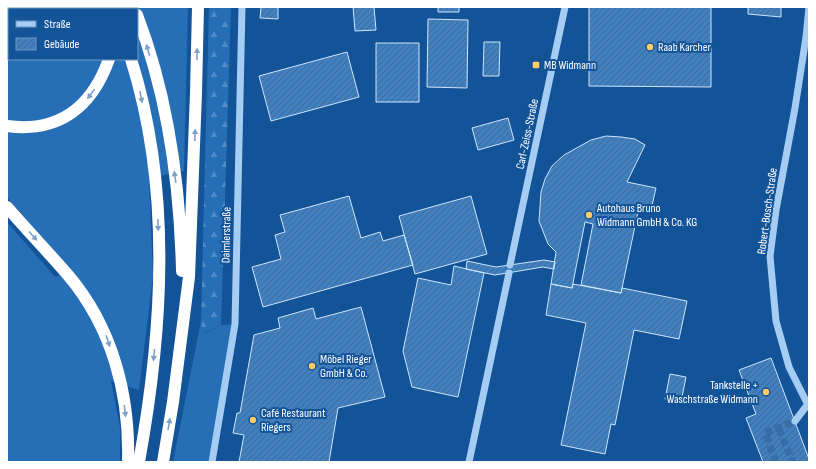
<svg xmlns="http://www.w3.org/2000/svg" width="816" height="469" font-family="'Sofia Sans Condensed',sans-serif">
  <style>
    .grass { fill: #266eb6; fill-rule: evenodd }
    .forest { fill: url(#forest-firs) }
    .building { fill: url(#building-hatch); stroke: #cde5fd }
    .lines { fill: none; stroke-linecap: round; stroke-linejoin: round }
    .minor-tunnel { stroke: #366da7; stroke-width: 7; stroke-dasharray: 7 3.5; stroke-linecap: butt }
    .minor { stroke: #a5ccf3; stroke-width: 7 }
    .highway { stroke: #fff; stroke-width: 12 }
    .oneway { fill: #7da0c6 }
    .poi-dot { fill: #ffcc67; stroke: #135398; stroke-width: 1.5 }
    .labels { text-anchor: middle; stroke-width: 4; stroke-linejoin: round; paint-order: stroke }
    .poi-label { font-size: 12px; fill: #fff; stroke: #135398; text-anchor: start }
    .street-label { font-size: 12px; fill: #fff; stroke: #135398 }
  </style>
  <defs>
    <pattern id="forest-firs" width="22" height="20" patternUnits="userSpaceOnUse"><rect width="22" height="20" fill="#266eb6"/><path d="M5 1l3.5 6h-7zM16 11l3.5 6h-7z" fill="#518bc5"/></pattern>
    <pattern id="building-hatch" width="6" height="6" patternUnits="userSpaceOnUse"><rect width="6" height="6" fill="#4080c1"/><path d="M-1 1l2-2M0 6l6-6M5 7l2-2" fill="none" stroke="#45698c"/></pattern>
  </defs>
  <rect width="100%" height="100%" fill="#135398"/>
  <path class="grass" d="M7 7H188L184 171 149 178 153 276 139 390 111 381 120 427V462H7V222L55 277 70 270 7 197ZM9 9H137V59H9Z
    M201 321 204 334 221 325 235 324 212 462H173Z"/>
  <path class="forest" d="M209 7H231L221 325 203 334 201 321Z"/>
  <path class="building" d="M261 7H278V19L260 18Z
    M353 7H374L376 30 355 31Z
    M438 7H459V12H438Z
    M589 7H711V87L589 86Z
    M748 7H781V17L748 14Z
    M428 19 468 20 467 88 427 87Z
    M484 42H500L499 76H483Z
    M376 43H419V102H376Z
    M347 52 359 97 271 121 259 76Z
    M508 118 514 140 478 150 472 128Z
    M606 136 621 137 635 139 645 145 627 182 656 188 651 210 639 207 621 293 581 285 593 224 585 222 572 288 551 284 556 252 548 244 539 221 541 192 545 179 552 166 564 155 591 140Z
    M349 196 361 238 380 232 383 241 404 235 413 265 263 307 252 267 281 259 275 235 285 232 280 215Z
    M471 196 487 254 415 274 399 216Z
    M544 260 555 262 554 269 543 267 495 275 466 269 467 261 496 267Z
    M454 266 484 273 458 397 412 387 403 351 418 278 451 285Z
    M551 284 572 288 573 284 621 293 622 288 687 301 679 339 634 330 615 425 611 424 605 454 561 445 586 323 546 315Z
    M361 307 385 397 338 408 329 462H239L244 435 233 433 237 413H240L254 335 280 328 278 318 313 308 316 319Z
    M771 358 809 459V462H763L746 418 756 414 739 370Z
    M670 374 686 377 681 402 665 399Z"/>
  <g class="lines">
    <path class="minor-tunnel" d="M779 429 793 462
      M776 462 765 433 795 421"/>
    <path class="minor" d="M809 7 806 37 795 108 776 210 770 256 776 321 789 367 809 407
      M510 265 565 7
      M795 421 808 404
      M212 462 235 324 242 7
      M469 462 509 273"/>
    <path class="highway" d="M113 7 114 9
      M137 15C168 96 180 185 182 271
      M131 59C172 189 163 330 139 462
      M7 126C59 133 92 107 109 59
      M7 207C27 230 48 252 68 275 112 327 130 394 128 462
      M163 462 173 402 189 277 196 93 198 7"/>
  </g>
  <defs><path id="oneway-solid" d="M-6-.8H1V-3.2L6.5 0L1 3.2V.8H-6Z"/></defs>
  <g class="oneway">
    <use href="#oneway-solid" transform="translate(148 50) rotate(-106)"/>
    <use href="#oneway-solid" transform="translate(197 54) rotate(-89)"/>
    <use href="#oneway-solid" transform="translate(91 94) rotate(126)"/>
    <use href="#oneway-solid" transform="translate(141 97) rotate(79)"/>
    <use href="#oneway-solid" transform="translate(195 135) rotate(-88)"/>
    <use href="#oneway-solid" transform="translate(175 177) rotate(-99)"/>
    <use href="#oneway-solid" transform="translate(158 225) rotate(88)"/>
    <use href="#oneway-solid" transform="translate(33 236) rotate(48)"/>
    <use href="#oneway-solid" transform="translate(108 341) rotate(71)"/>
    <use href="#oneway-solid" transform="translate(154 355) rotate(95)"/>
    <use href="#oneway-solid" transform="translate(125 411) rotate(83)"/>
    <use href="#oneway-solid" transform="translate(169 424) rotate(-80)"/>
  </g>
  <g class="poi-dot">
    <circle cx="650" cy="47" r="4"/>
    <rect x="532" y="61" width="8" height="8" rx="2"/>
    <circle cx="589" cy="215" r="4"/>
    <circle cx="312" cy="366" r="4"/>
    <circle cx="766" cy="392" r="4"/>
    <circle cx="253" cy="420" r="4"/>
  </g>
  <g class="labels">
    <g class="poi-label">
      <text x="658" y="51">Raab Karcher</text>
      <text x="544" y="69">MB Widmann</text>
      <text x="597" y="212">Autohaus Bruno<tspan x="597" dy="14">Widmann GmbH &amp; Co. KG</tspan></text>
      <text x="320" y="363">Möbel Rieger<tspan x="320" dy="14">GmbH &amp; Co.</tspan></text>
      <text x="758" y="389" text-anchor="end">Tankstelle +<tspan x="758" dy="14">Waschstraße Widmann</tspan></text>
      <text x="261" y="417">Café Restaurant<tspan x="261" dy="14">Riegers</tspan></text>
    </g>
    <g class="street-label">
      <text transform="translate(527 134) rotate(-78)" y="4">Carl-Zeiss-Straße</text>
      <text transform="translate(767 211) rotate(-82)" y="4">Robert-Bosch-Straße</text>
      <text transform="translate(226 235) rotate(-89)" y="4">Daimlerstraße</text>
    </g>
  </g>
  <rect width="816" height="469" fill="none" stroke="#ffffff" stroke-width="16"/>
  <rect x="8" y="8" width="130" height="52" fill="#135398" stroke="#7198c1"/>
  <rect x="16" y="21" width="20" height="6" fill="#a5ccf3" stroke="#7198c1"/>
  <text x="44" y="28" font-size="12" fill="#ffffff">Straße</text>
  <rect x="16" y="38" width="20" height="12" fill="url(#building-hatch)" stroke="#7198c1"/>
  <text x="44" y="48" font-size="12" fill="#ffffff">Gebäude</text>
</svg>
